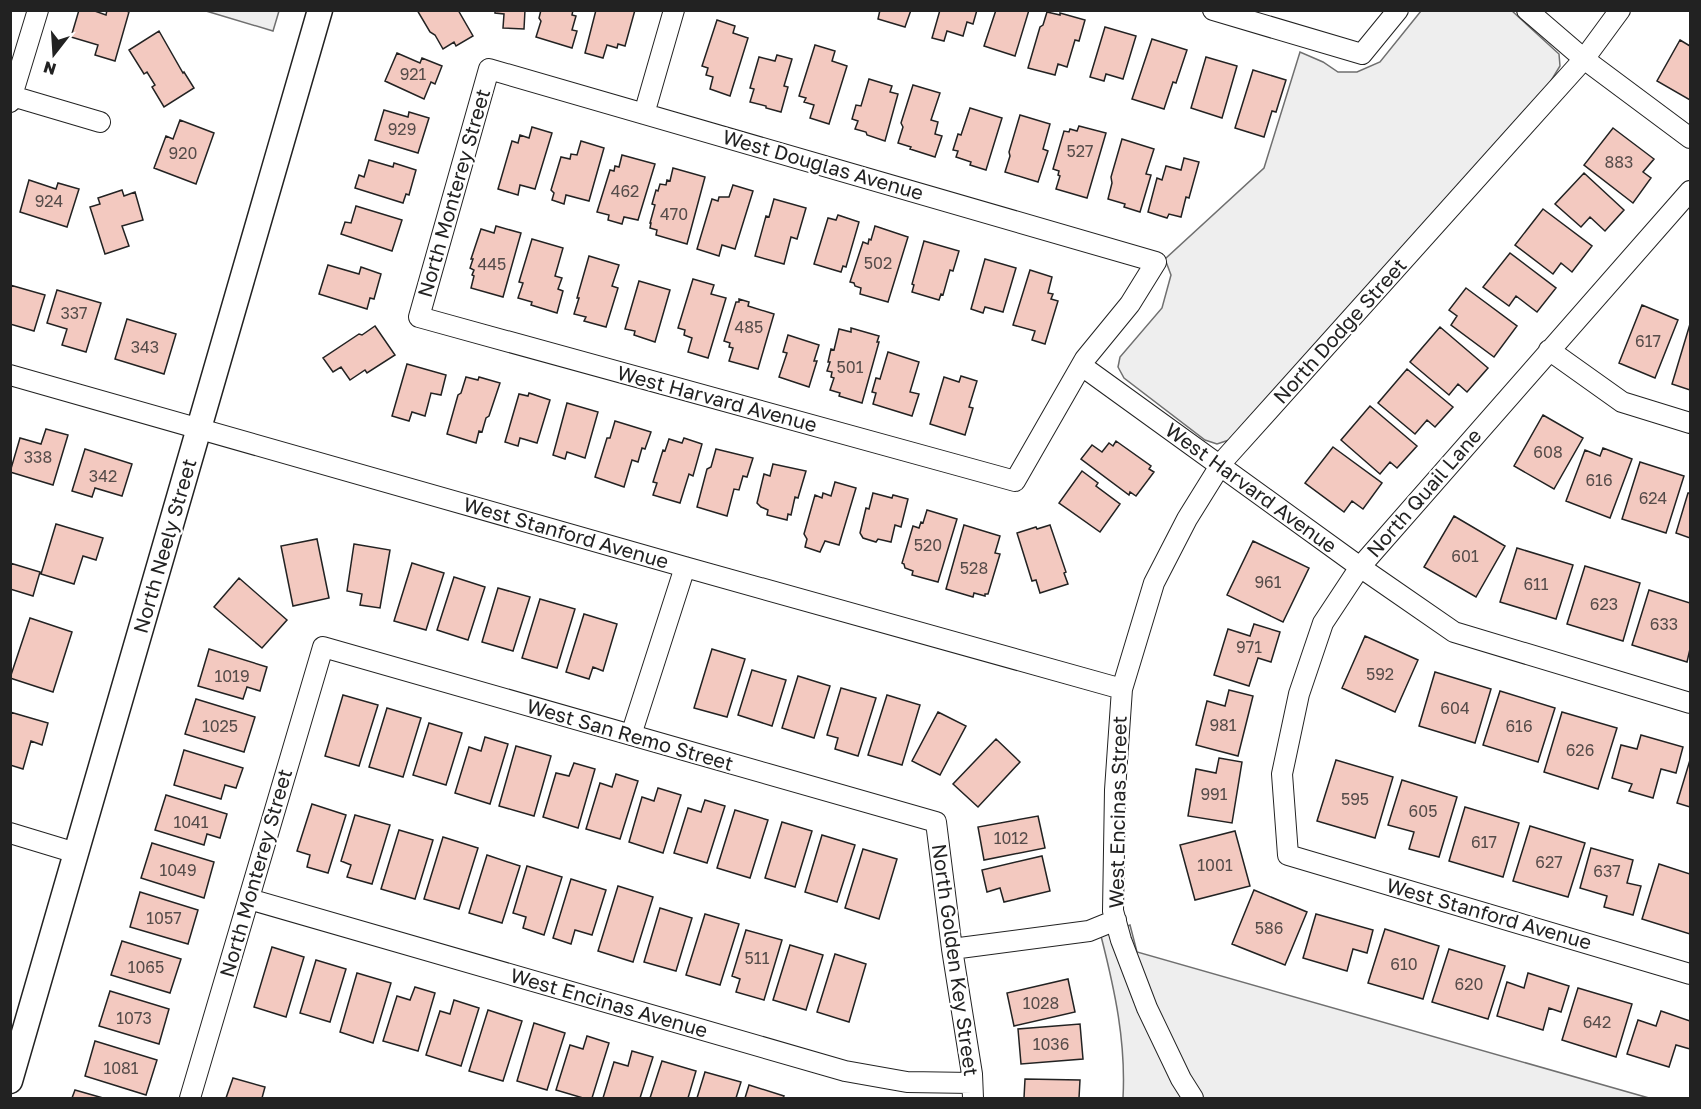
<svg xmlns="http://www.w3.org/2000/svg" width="1701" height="1109" font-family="'Golos Text',sans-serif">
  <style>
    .green { fill: #eee; stroke: #6f6f6f; stroke-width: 1.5 }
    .building { fill: #f3c9c0; stroke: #222; stroke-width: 1.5 }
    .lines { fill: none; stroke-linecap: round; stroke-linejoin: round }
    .minor-casing { stroke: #222; stroke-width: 22 }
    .tertiary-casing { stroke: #222; stroke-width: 27 }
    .minor { stroke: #fff; stroke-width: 20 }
    .tertiary { stroke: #fff; stroke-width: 24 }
    .labels { text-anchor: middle; stroke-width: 4.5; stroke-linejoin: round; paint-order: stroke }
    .number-label { font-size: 16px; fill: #564c4a }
    .street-label { font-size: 20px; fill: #222; stroke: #fff }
  </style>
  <rect width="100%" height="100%" fill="#fff"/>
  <path class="green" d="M1511 10 1559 54 1560 66 1549 84 1232 439 1217 444 1205 440 1124 378 1118 367 1120 357 1162 308 1171 275 1165 259 1264 168 1300 52 1323 62 1338 72H1357L1380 62 1421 11Z
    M206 11H279L273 31Z
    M1130 925 1137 952 1649 1098H1123C1126 1042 1115 991 1101 936Z"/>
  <path class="building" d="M79 10H92L106 15 107 10H124L129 12 115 61 95 55 98 45 71 37Z
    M417 10H458L473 36 456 46 454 42 443 49 435 35 430 32Z
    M495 10H525L524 29 503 28 504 14 495 13Z
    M541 10H573L572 15 576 16 572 30 577 31 572 48 536 37 541 21 539 18Z
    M596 10H635L625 46 618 44 617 48 607 45 603 58 585 53Z
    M880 10H911L905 27 878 19Z
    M940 10H977L973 24 967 22 963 36 947 31 944 41 932 38Z
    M996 10H1029L1015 56 984 46Z
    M1047 12 1060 15V13L1085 20 1079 41 1075 40 1067 67 1058 64 1055 75 1028 68 1040 27 1043 25Z
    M717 20 735 26 733 33 748 38 730 96 710 89 713 77 706 75 708 68 702 66Z
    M1105 27 1136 36 1123 79 1106 74 1104 81 1090 77Z
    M159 31 183 73 184 72 194 88 164 107 152 87 155 85 147 72 144 74 129 50Z
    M1152 39 1187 50 1176 83 1173 82 1164 109 1132 99Z
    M1680 40 1690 46V100L1657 81Z
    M815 45 835 51 832 61 847 66 829 124 810 118 814 105 804 102 806 98 799 96Z
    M397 53 420 63 422 58 442 66 435 84 431 82 424 99 385 81Z
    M777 55 792 59 784 86 788 87 781 112 766 108V106L750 102 754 89 750 88 759 57 775 61Z
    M1206 57 1237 66 1222 118 1191 108Z
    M1253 70 1286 80 1276 112 1272 111 1264 137 1235 128Z
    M869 79 892 86 890 92 898 94 885 141 867 135 866 132 855 129 858 121 852 119 856 105 861 106Z
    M913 85 940 93 931 120 938 122 935 134 942 136 935 157 910 149 911 147 898 143 903 127 901 123Z
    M970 108 1002 118 986 170 970 165 971 162 956 157 958 151 953 150 958 134 961 135Z
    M384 110 408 117 409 112 429 118 418 153 375 140Z
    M1020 115 1050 124 1043 149 1048 151 1038 182 1005 172 1010 156 1009 152Z
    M180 120 214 133 196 184 154 168 166 136 173 139Z
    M1079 126 1106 133 1087 198 1056 189 1060 176 1058 175 1059 171 1053 169 1064 131 1069 132 1070 129 1077 131Z
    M532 127 552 133 535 189 520 185 518 195 498 189 512 141 518 143 520 135 529 138Z
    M1613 128 1654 159 1643 172 1651 178 1633 203 1584 165Z
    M1122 139 1154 149 1146 174 1151 175 1140 212 1124 207 1125 204 1108 199 1112 183 1111 177Z
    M581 141 604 148 589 201 566 195 564 204 552 200 554 193 551 190 561 157 570 159 571 154 577 155Z
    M622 155 655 164 638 220 624 217 622 224 608 220 609 215 597 212 610 170 614 171 615 166 619 167Z
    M1184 158 1199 162 1189 198 1186 197 1181 217 1169 214 1167 218 1148 212 1157 178 1162 180 1166 166 1181 170Z
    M369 160 393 167 394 163 416 170 409 195 406 194 403 203 355 188 359 175 364 177Z
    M673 168 705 177 687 244 656 235 657 230 650 228 651 223H650L655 205 652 204 656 190 658 191 660 184 666 185 667 180 670 181Z
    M1584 173 1624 210 1605 231 1590 217 1581 227 1555 204Z
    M29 180 56 189 58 183 79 189 67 227 20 212Z
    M733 185 753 191 735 249 722 245 719 256 697 249 712 199 718 201 719 197H729Z
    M122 190 124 196 135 192 143 220 122 226 129 246 105 254 90 207 100 204 98 198Z
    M774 199 806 208 797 239 791 237 784 264 755 256 766 216 769 217Z
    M356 206 402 220 392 251 341 234 345 222 351 223Z
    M1543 209 1592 246 1572 272 1561 263 1553 274 1515 245Z
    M838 215 859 222 846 267 843 266 841 272 814 264 828 218 836 220Z
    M496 226 521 233 503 297 471 288 474 276 472 275 474 270 470 268 473 259H471L481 229 494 233Z
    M875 226 908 237 888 302 860 294 861 288 855 286 854 283 850 282 863 242 868 244 869 239 871 240Z
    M532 239 563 248 555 276 562 278 558 289 563 291 557 313 531 305 532 302 518 298 523 283 519 282Z
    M924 241 959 251 953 271 950 270 943 295 941 294 939 300 912 292 914 285 912 284Z
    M1510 253 1556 288 1537 312 1516 296 1509 306 1483 287Z
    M589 256 619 265 612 286 618 288 606 327 584 321 586 317 574 314 579 298H577Z
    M985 259 1016 268 1003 312 985 307 983 313 971 309Z
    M328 265 359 274 361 267 381 274 374 299 370 298 367 309 319 294Z
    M1030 270 1052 277 1048 293 1053 294 1051 299 1058 301 1045 344 1032 340 1035 331 1013 325Z
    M693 279 714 285 711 294 726 298 708 358 688 352 692 338 684 335 685 330 678 328Z
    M639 281 670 290 655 342 634 335 635 331 625 329Z
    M10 285 45 295 34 331 10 324Z
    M1466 288 1517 326 1494 357 1451 325 1457 316 1449 310Z
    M57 290 101 303 86 352 62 345 67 329 47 323Z
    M739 299 749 302 748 306 774 314 758 369 729 361 733 348 729 347 730 343 724 341 736 302H739Z
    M1642 305 1678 320 1655 378 1619 363Z
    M127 319 176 334 164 374 115 359Z
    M1690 324V390L1672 384Z
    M375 326 395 355 367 373 365 370 350 380 341 367 333 372 323 358 359 334 362 335Z
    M1440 327 1488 368 1467 392 1458 384 1449 395 1410 362Z
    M851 328 879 336 877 342H879L862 403 839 396 840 393 830 390 834 378 831 377 832 372 827 371 830 362H828L831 349 834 350 839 329 851 332Z
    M788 335 819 345 814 361H817L809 387 779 377 787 353 783 352Z
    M888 352 919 362 910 392 919 394 912 416 873 404 876 393 872 392 876 378 880 379Z
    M407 364 446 375 441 395 431 393 425 416 412 412 409 421 392 416Z
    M1407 369 1453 407 1435 427 1427 420 1415 434 1378 403Z
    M961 376 977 381 969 407 973 408 965 435 930 424 944 377 959 382Z
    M466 377 478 380 479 377 500 383 489 416 486 418 482 432 479 431 476 443 447 434 458 395 461 393Z
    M529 393 550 400 537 443 520 438 518 446 505 442 519 394 528 396Z
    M567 403 598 412 585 458 567 452 565 459 553 455Z
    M1370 406 1417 446 1397 468 1390 462 1380 474 1341 440Z
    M1543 415 1583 438 1554 489 1514 466Z
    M615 421 651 432 645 449 642 448 638 462 632 460 624 487 595 477 607 438H610Z
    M46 429 68 435 53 485 10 472 20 438 41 444Z
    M684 438 702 444 693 476 689 474 680 503 653 495 657 483 653 482 663 450 665 451 669 439 682 443Z
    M1116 441 1151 466 1149 469 1154 472 1136 496 1130 492 1129 495 1081 459 1092 445 1102 452 1109 443 1113 446Z
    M1333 447 1382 483 1363 509 1352 501 1344 512 1305 483Z
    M1603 448 1632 459 1610 518 1566 501 1585 450 1600 456Z
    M85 449 132 464 122 496 95 488 92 497 72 491Z
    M716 449 753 458 747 477 743 476 739 490 734 489 727 516 697 507 707 469 711 467Z
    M1640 462 1684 476 1666 533 1622 519Z
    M773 464 806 471 798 498 795 497 791 515 788 514 787 520 767 515 768 510 761 507 757 503 764 474 770 476Z
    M1082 471 1098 483 1096 486 1120 504 1100 532 1059 503Z
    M835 482 856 488 839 545 825 541 820 552 805 547 807 539 804 534 815 495 822 498 823 493 831 496Z
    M873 493 892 498 893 495 908 499 901 527 895 525 891 542 878 539 876 542 863 538 860 533 866 508 869 509Z
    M1688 493H1690V538L1676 533Z
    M927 510 957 519 938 582 912 575 913 571 905 568 904 564 902 563 913 526 919 528 921 522 923 523Z
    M1454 516 1505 546 1476 597 1424 567Z
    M56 524 103 538 96 560 83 556 74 584 41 574Z
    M964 525 1000 536 995 553 1000 554 988 594H985V596L974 593 973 597 946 589Z
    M1050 525 1066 572 1064 573 1068 584 1040 593 1036 580 1032 581 1017 533 1036 527 1037 529Z
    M317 539 329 598 293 606 281 546Z
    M1253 541 1309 568 1283 622 1227 595Z
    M354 544 390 550 380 608 360 605 362 594 347 591Z
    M1517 548 1573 565 1556 619 1500 602Z
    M10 563 40 572 33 596 10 589Z
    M412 563 444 573 426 630 394 621Z
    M1585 566 1640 583 1623 641 1567 624Z
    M454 577 485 587 468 640 437 630Z
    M239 578 287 620 262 648 214 607Z
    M498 588 530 597 513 651 482 642Z
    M1649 590 1690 603V649L1687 662 1632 645Z
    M540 599 575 609 557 668 522 658Z
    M584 614 617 624 603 671 593 667 589 679 566 672Z
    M30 618 72 632 53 692 10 678Z
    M1254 624 1280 632 1271 662 1258 658 1249 686 1214 675 1228 629 1250 636Z
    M1365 636 1418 660 1395 712 1342 688Z
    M209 649 267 667 260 691 247 687 243 699 198 686Z
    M712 649 745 659 727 717 694 708Z
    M752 670 786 680 772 726 738 715Z
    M1435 672 1491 689 1475 743 1419 726Z
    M798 676 830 686 814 738 782 728Z
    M841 688 876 698 858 756 835 749 838 738 827 735Z
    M1229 690 1253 696 1238 756 1196 745 1207 701 1225 706Z
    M1500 691 1555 708 1538 762 1483 745Z
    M343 695 378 705 359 766 325 756Z
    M887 695 920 705 902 765 868 755Z
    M196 699 255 717 244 752 185 734Z
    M387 708 421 718 403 777 369 767Z
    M10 712 48 723 42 745 31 741 23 769 10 765Z
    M938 712 966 726 940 775 912 761Z
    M1562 712 1617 728 1598 789 1544 772Z
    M429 723 462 733 446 785 413 775Z
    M1641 735 1683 747 1676 773 1661 769 1653 798 1629 791 1632 784 1612 778 1621 745 1637 749Z
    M485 737 508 744 490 804 455 793 469 747 481 751Z
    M996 739 1020 762 978 807 953 784Z
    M516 746 551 756 534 816 499 806Z
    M184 750 243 768 236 788 225 785 221 799 174 785Z
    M1219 758 1242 762 1232 823 1188 816 1196 769 1216 773Z
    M1336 760 1393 777 1375 838 1317 821Z
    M1690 760V807L1677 803Z
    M574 763 595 769 578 828 543 817 556 773 569 776Z
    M616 774 638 781 620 839 586 829 600 783 612 787Z
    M1402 780 1457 797 1439 857 1409 849 1414 832 1388 825Z
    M658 788 681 795 663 853 629 842 642 797 654 801Z
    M166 795 227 814 220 838 207 834 204 845 155 830Z
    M705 800 725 806 707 863 674 853 688 808 701 812Z
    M312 804 346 815 328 873 307 867 310 855 297 851Z
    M1465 807 1519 823 1503 877 1449 861Z
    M735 810 768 820 750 878 717 868Z
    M355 815 390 825 372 884 347 877 351 865 341 861Z
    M1038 816 1045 848 984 860 978 827Z
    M782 822 812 831 795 887 765 878Z
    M1530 826 1585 843 1568 897 1513 881Z
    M399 830 433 840 415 899 381 889Z
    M1235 831 1250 886 1195 900 1180 845Z
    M822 835 855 845 837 902 805 892Z
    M443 837 478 848 459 909 424 899Z
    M152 843 214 862 204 898 141 878Z
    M1591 848 1633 860 1627 883 1641 886 1633 915 1604 907 1607 896 1580 888Z
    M863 849 897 859 879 919 845 908Z
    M487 855 520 866 502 923 469 913Z
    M1042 856 1050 891 1004 902 1000 888 987 892 982 870Z
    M1659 864 1690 874V934L1642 919Z
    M527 866 562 877 544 935 523 928 526 917 513 913Z
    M571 879 606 890 592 935 575 930 571 944 553 938Z
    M618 886 653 897 633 962 598 951Z
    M1254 890 1307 912 1285 965 1232 944Z
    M140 892 198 910 188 944 130 927Z
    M660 908 692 918 676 971 644 962Z
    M705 914 739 924 720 985 686 975Z
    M1316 914 1373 930 1367 953 1353 949 1347 971 1303 958Z
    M1385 929 1439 946 1423 999 1368 983Z
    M746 930 782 940 764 1000 736 992 740 979 732 976Z
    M122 941 181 959 170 993 111 975Z
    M790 945 823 955 806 1010 773 1000Z
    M272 947 304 957 286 1017 254 1007Z
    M1449 949 1505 966 1488 1019 1432 1002Z
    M835 954 866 964 849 1022 817 1012Z
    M316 960 346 969 330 1022 300 1013Z
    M357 973 391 983 373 1043 340 1032Z
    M1528 973 1569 986 1561 1012 1549 1008 1543 1030 1497 1016 1507 982 1524 988Z
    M1068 979 1075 1012 1014 1026 1007 993Z
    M415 987 435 993 418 1051 383 1041 397 996 410 1000Z
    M1578 988 1632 1004 1616 1057 1562 1040Z
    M110 991 169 1009 159 1044 99 1026Z
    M454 1000 479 1008 461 1066 426 1055 440 1011 450 1014Z
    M488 1010 522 1021 503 1081 469 1071Z
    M1661 1011 1690 1021V1049L1676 1045 1669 1067 1627 1054 1638 1020 1656 1026Z
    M534 1023 565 1033 547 1090 517 1081Z
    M1080 1024 1083 1059 1021 1064 1018 1029Z
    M587 1036 609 1043 592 1098H583L556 1090 570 1045 583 1049Z
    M95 1041 157 1060 146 1095 85 1076Z
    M632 1051 653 1057 640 1098H603L614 1062 628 1066Z
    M662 1061 696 1071 688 1098H650Z
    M705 1072 741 1082 736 1098H697Z
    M233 1078 265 1087 262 1098H226Z
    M1025 1079 1080 1080 1079 1098H1024Z
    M749 1085 784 1096 783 1098H745Z
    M75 1090 103 1098H72Z"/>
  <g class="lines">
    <g class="minor-casing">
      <path id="minor" d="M1213 10 1362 54 1398 10
        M1527 10 1584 59 1690 138
        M489 69 1156 262 1130 304 1085 359 1015 481 419 317Z
        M12 96 100 122
        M10 102 38 10
        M644 114 674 10
        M1690 191 1360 567 1323 623 1299 694 1282 774 1288 855 1690 974
        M1549 350 1622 402 1690 423
        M1082 366 1360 567 1454 632 1690 703
        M10 375 685 567 1122 689
        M631 735 685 567
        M10 833 76 853
        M249 899 845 1071 907 1082 972 1083
        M952 949 1089 931 1116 920
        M190 1098 323 647 936 822 952 949 972 1074 973 1098
        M1193 1098 1181 1079 1147 1008 1121 940 1113 911 1115 790 1122 689 1154 583 1187 519 1223 461 1584 59 1620 10"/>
    </g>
    <g class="tertiary-casing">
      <path id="tertiary" d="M10 1081 320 10"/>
    </g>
    <use href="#minor" class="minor"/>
    <use href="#tertiary" class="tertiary"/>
  </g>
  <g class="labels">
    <g class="number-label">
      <text x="413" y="80">921</text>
      <text x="402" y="135">929</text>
      <text x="1080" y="157">527</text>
      <text x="183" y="159">920</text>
      <text x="1619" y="168">883</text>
      <text x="625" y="197">462</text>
      <text x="49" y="207">924</text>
      <text x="674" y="220">470</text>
      <text x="878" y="269">502</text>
      <text x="492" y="270">445</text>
      <text x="74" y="319">337</text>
      <text x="749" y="333">485</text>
      <text x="1648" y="347">617</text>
      <text x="145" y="353">343</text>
      <text x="850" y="373">501</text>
      <text x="1548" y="458">608</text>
      <text x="38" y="463">338</text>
      <text x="103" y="482">342</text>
      <text x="1599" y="486">616</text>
      <text x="1653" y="504">624</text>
      <text x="928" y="551">520</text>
      <text x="1465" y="562">601</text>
      <text x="974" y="574">528</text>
      <text x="1268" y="588">961</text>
      <text x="1536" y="590">611</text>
      <text x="1604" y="610">623</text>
      <text x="1664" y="630">633</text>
      <text x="1249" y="653">971</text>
      <text x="1380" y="680">592</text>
      <text x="232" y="682">1019</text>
      <text x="1455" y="714">604</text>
      <text x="1223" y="731">981</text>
      <text x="220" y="732">1025</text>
      <text x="1519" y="732">616</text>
      <text x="1580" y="756">626</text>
      <text x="1214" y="800">991</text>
      <text x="1355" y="805">595</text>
      <text x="1423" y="817">605</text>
      <text x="191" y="828">1041</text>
      <text x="1011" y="844">1012</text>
      <text x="1484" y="848">617</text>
      <text x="1549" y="868">627</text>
      <text x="1215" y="871">1001</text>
      <text x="178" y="876">1049</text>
      <text x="1607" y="877">637</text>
      <text x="164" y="924">1057</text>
      <text x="1269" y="934">586</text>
      <text x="757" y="964">511</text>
      <text x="1404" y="970">610</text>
      <text x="146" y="973">1065</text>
      <text x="1469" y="990">620</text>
      <text x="1041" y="1009">1028</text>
      <text x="134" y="1024">1073</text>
      <text x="1597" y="1028">642</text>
      <text x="1051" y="1050">1036</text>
      <text x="121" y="1074">1081</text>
    </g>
    <g class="street-label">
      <text transform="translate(823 165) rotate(16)" y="7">West Douglas Avenue</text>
      <text transform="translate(454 193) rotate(-74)" y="7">North Monterey Street</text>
      <text transform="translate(1340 331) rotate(-48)" y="7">North Dodge Street</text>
      <text transform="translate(717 399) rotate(15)" y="7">West Harvard Avenue</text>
      <text transform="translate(1251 488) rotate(36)" y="7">West Harvard Avenue</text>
      <text transform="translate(1424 493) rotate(-49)" y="7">North Quail Lane</text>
      <text transform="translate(566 533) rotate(16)" y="7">West Stanford Avenue</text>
      <text transform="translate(165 546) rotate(-74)" y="7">North Neely Street</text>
      <text transform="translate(630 735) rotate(16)" y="7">West San Remo Street</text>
      <text transform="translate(1118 812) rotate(-89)" y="7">West Encinas Street</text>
      <text transform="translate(256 873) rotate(-74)" y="7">North Monterey Street</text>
      <text transform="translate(1489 914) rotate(16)" y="7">West Stanford Avenue</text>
      <text transform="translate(955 960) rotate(82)" y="7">North Golden Key Street</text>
      <text transform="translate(609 1003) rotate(16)" y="7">West Encinas Avenue</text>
    </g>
  </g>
  <rect width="1701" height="1109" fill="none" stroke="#222222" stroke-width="24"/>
  <g transform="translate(54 54) rotate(197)" stroke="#ffffff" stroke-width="4.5" paint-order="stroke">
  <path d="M0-4.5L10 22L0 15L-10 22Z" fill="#222222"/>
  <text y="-9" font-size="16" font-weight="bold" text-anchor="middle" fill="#222222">N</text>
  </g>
</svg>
